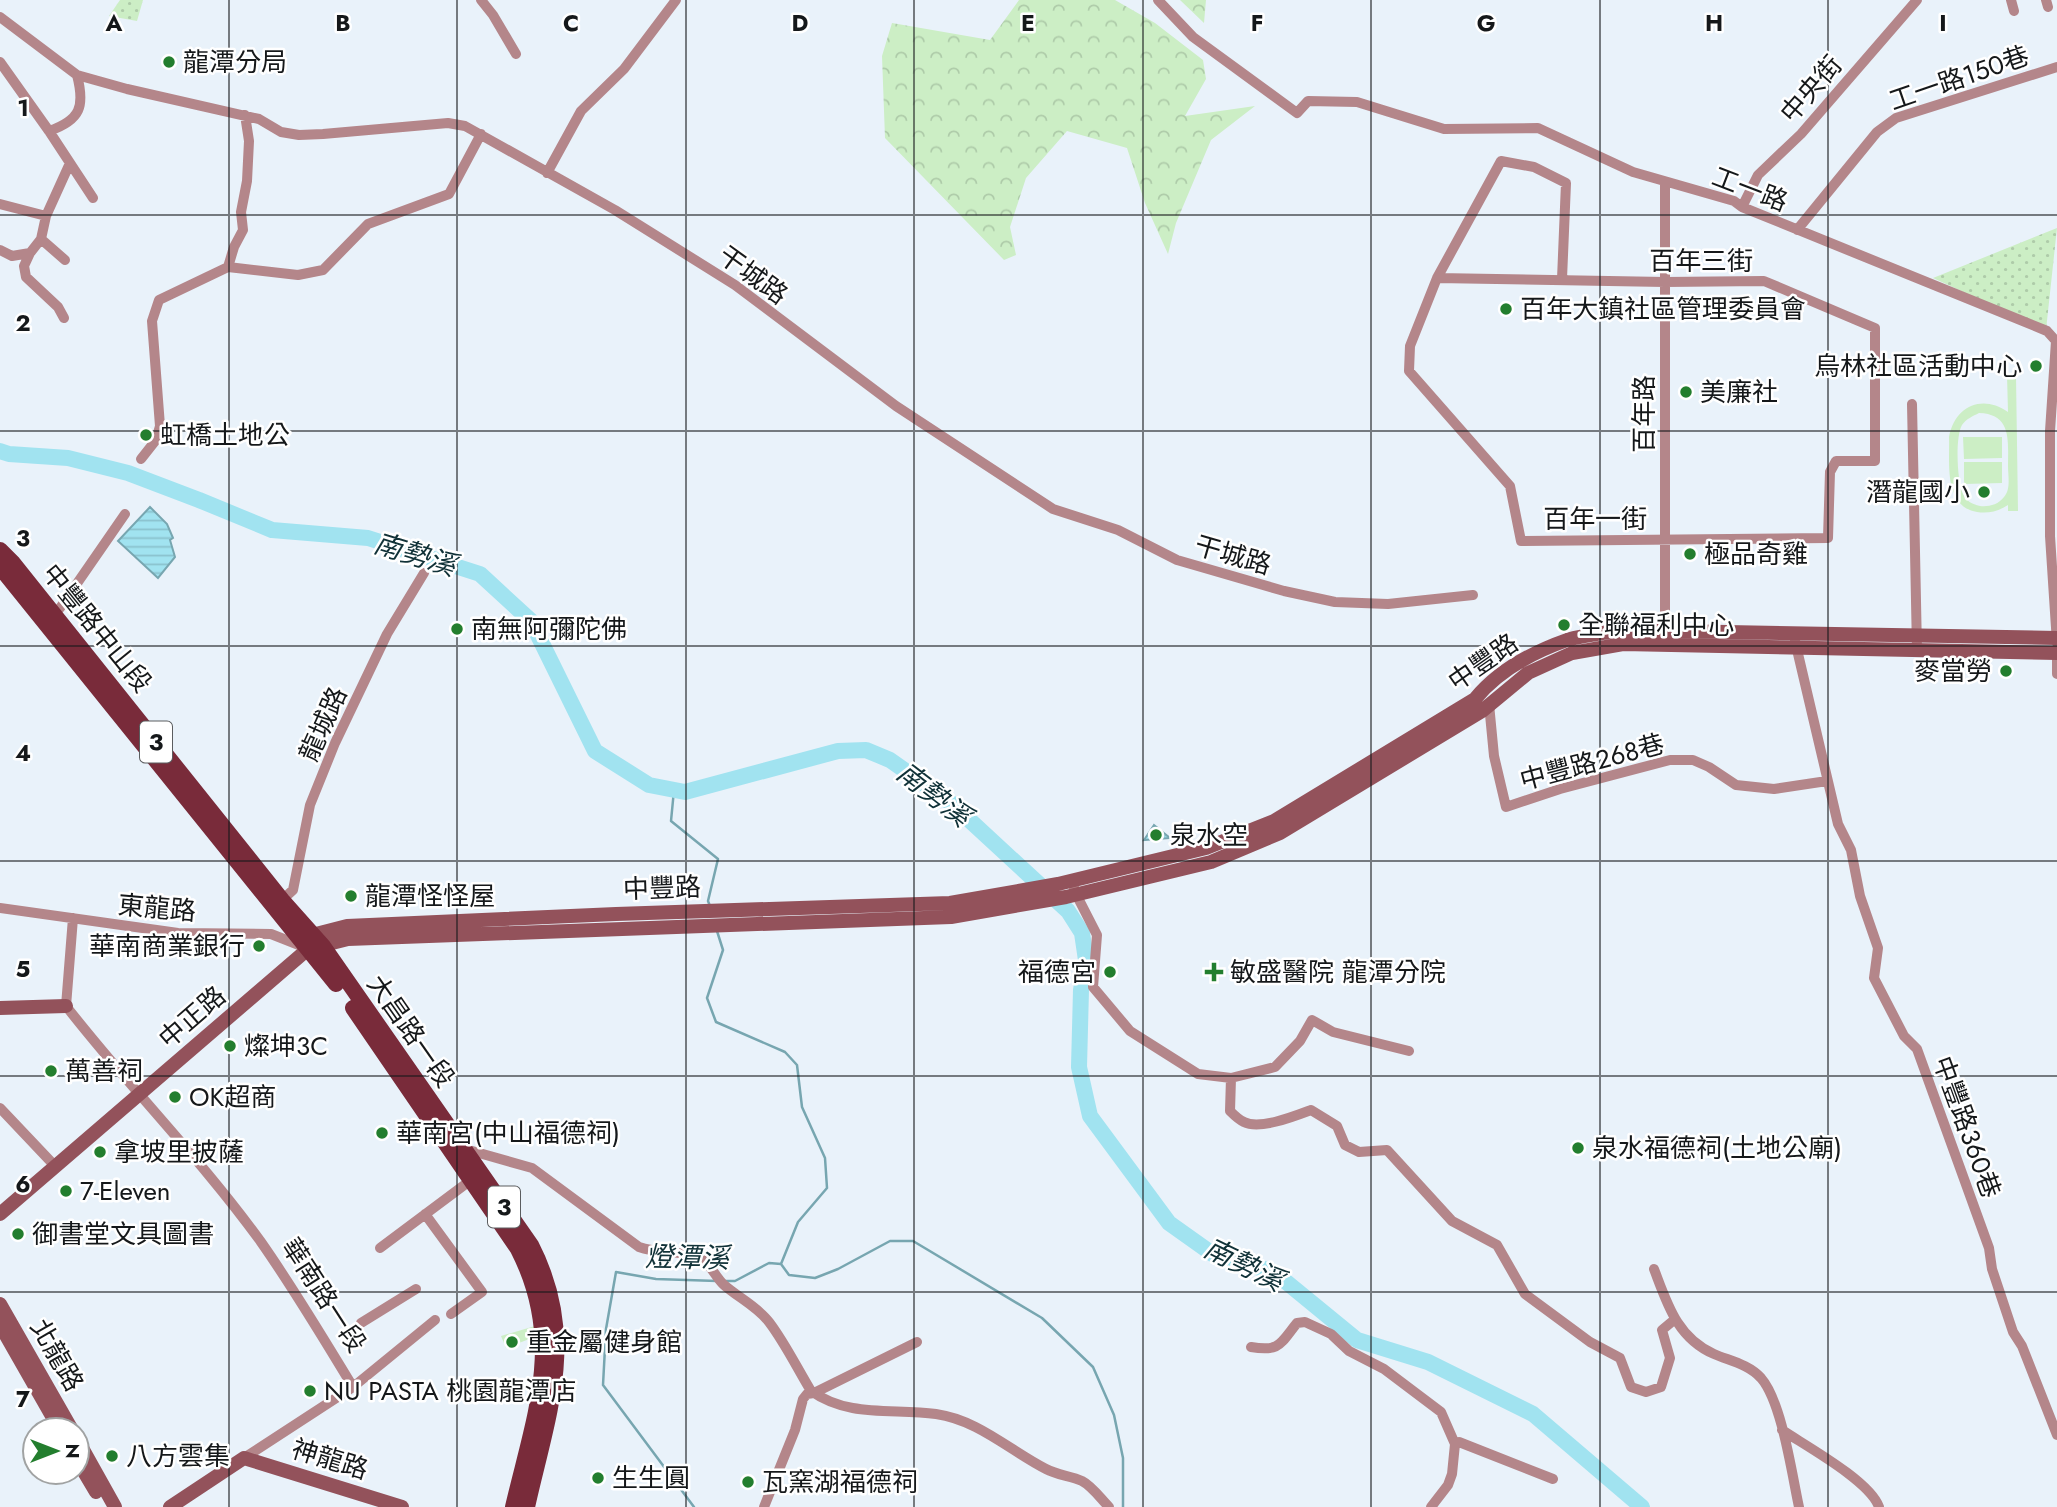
<svg xmlns="http://www.w3.org/2000/svg" width="2057" height="1507" font-family="Jost,'Noto Sans TC',sans-serif">
  <style>
    .grass { fill: #cceec5; fill-rule: evenodd }
    .forest { fill: url(#forest-crowns) }
    .park { fill: url(#park-dots) }
    .water { fill: url(#water-rules); stroke: #77a6b0; stroke-width: 2 }
    .lines { fill: none; stroke-linecap: round; stroke-linejoin: round }
    .stream { stroke: #77a6b0; stroke-width: 2.5 }
    .river { stroke: #a1e3f0; stroke-width: 16 }
    .street { stroke: #b4868a; stroke-width: 10 }
    .secondary { stroke: #93525b; stroke-width: 14 }
    .primary { stroke: #792b3a; stroke-width: 16 }
    .grid { fill: none; stroke: #15181a; stroke-width: 2; stroke-opacity: 0.55 }
    .poi-dot { fill: #237e2e; stroke: #fff; stroke-width: 2.5 }
    .labels { text-anchor: middle; stroke-width: 5; stroke-linejoin: round; paint-order: stroke }
    .shield { fill: #fff; stroke: #5b5d5f; stroke-width: 2 }
    .shield-label { font-size: 24px; font-weight: bold; fill: #15181a }
    .poi-label { font-size: 26px; fill: #15181a; stroke: #fff; text-anchor: start }
    .street-label { font-size: 26px; fill: #15181a; stroke: #fff }
    .water-label { font-size: 28px; font-style: italic; fill: #113238; stroke: #fff }
    .grid-label { font-size: 23px; text-anchor: middle; font-weight: bold; fill: #15181a; stroke: #fff; stroke-width: 5; stroke-linejoin: round; paint-order: stroke }
  </style>
  <defs>
    <pattern id="forest-crowns" width="20" height="18" patternUnits="userSpaceOnUse" patternTransform="scale(1.75)"><rect width="20" height="18" fill="#cceec5"/><path d="M2 6a3 3 0 1 1 6 0M12 15a3 3 0 1 1 6 0" fill="none" stroke="#aecba9"/></pattern>
    <pattern id="park-dots" width="8" height="8" patternUnits="userSpaceOnUse" patternTransform="scale(1.75)"><rect width="8" height="8" fill="#cceec5"/><path d="M2 2h.1M6 6h.1" fill="none" stroke="#aecba9" stroke-width="1.8" stroke-linecap="round"/></pattern>
    <pattern id="water-rules" width="6" height="5" patternUnits="userSpaceOnUse" patternTransform="scale(1.75)"><rect width="6" height="5" fill="#a1e3f0"/><path d="M0 2.5h6" fill="none" stroke="#8ac2cd"/></pattern>
  </defs>
  <rect width="100%" height="100%" fill="#e9f2fa"/>
  <path class="grass" d="M2007 375 2016 376 2018 511H2008V505C1999 511 1988 514 1977 512 1943 506 1950 462 1949 437 1955 406 1982 394 2008 412ZM1979 413C2012 414 2008 441 2008 466 2008 476 2011 489 2004 497 1998 505 1988 507 1980 506 1972 504 1966 501 1963 494 1957 482 1955 437 1962 425 1966 419 1973 416 1979 413Z
    M1963 437H2002V458L1964 459Z
    M1964 462H2002V483L1964 484Z
    M535 1326 537 1336 506 1348 501 1336Z"/>
  <path class="forest" d="M1019 0H1115L1155 23 1203 60 1206 79 1185 116 1255 106 1211 140 1176 223 1168 254 1145 203 1127 148 1067 131 1026 178 1010 227 1016 255 1004 260 885 138 882 56 892 23 990 40Z
    M1180 0H1206L1204 23Z"/>
  <path class="park" d="M120 0H143L137 21 109 16Z
    M2057 228 2046 330 1933 278Z"/>
  <path class="water" d="M150 507 167 524 173 538 170 540 175 557 158 578 118 541Z
    M1154 825 1170 838 1144 840Z"/>
  <g class="lines">
    <path class="stream" d="M674 790 671 821 718 859 708 901 710 906
      M717 931 723 950 707 998 716 1022 785 1052 797 1065 802 1107 825 1158 827 1188 798 1222 781 1264 769 1263 735 1281H723
      M781 1264 789 1275 815 1278 838 1269 890 1241H913L1042 1318 1093 1367 1114 1415 1123 1458V1507
      M694 1507 603 1385 606 1329 616 1272 656 1279 717 1281"/>
    <path class="river" d="M0 451 9 454 68 458 128 473 199 500 272 530 368 538 480 574 531 621 595 751 649 785 685 792 838 751 866 750 890 760 951 803 1068 911 1082 933 1086 960 1081 990 1079 1067 1090 1116 1169 1223 1214 1255 1274 1272 1357 1340 1428 1362 1533 1414 1642 1507"/>
    <path class="street" d="M481 0 493 15 516 54
      M1158 0 1193 37 1297 113 1308 101 1357 102 1444 129 1538 128 1633 172 1734 201 1742 207 2047 331 2056 341 2050 431V536L2057 643
      M2011 0 2014 11
      M2046 0 2048 7
      M0 17 77 75 127 89 259 119 281 132 299 135 323 134 448 123 465 126 615 210 735 285 896 406 1053 509 1118 530 1177 560 1284 591 1335 602 1388 604 1473 595
      M0 62 49 131 93 198
      M49 131C81 120 85 106 77 75
      M547 173 581 111 624 69 676 0
      M1665 183V637
      M0 204 46 216
      M1742 207 1758 175 1801 134 1917 0
      M1797 230 1877 132 1896 118 2057 67
      M41 239 65 260
      M0 250 12 256 30 253
      M228 267 298 275 323 270 368 224 449 194 481 134
      M1437 278 1665 282 1764 281 1875 328V461H1836L1830 472 1828 538 1521 541 1510 486 1409 371 1410 346 1437 278 1501 161 1534 167 1566 183 1562 279
      M64 318 58 307 26 277 24 266 30 253 41 239 46 216 70 163
      M1912 404 1917 650
      M141 459 156 440 160 426 152 321 159 300 228 267 234 247 243 230 241 212 247 181 249 141 245 115
      M53 613 60 608 125 514
      M1795 641 1838 824 1851 850 1860 896 1878 948 1874 978 1904 1036 1917 1049 1989 1248 1992 1269 2013 1332 2022 1346 2057 1435
      M2057 655V674
      M1489 704 1494 756 1506 807 1560 789 1670 760H1693L1709 767 1736 785 1774 789 1827 781
      M1072 881 1076 894 1097 935 1093 987 1130 1031 1198 1074 1231 1078 1275 1067 1300 1041 1312 1020 1333 1032 1409 1051
      M282 900 293 890 310 805 335 743 387 634 424 573
      M0 908 178 933 271 934 304 947
      M73 918 66 1006C129 1087 201 1159 261 1242 294 1289 323 1338 353 1387
      M1231 1078 1230 1111C1234 1115 1239 1120 1244 1122 1260 1130 1295 1116 1311 1110L1337 1126 1345 1145 1359 1152 1387 1150 1452 1221 1497 1245 1525 1294 1590 1342 1620 1358 1631 1387 1646 1392 1661 1387 1670 1358 1662 1330 1674 1320
      M0 1108 54 1165
      M465 1149 532 1168 639 1247C658 1254 679 1250 697 1257 710 1262 714 1275 723 1284 737 1297 757 1306 769 1322 785 1343 797 1368 811 1391 849 1418 893 1408 936 1414 978 1420 1009 1450 1046 1469 1057 1475 1071 1476 1082 1481 1092 1486 1101 1499 1109 1507
      M425 1214 482 1292 451 1314
      M380 1248 471 1180
      M1654 1269C1667 1303 1677 1338 1714 1354 1730 1361 1748 1364 1761 1378 1782 1402 1792 1475 1799 1507
      M361 1323 416 1289
      M1251 1347C1280 1352 1280 1344 1297 1323L1305 1322 1331 1334 1349 1351 1384 1369 1441 1412 1455 1444
      M1782 1430C1806 1446 1870 1481 1879 1507
      M244 1458 353 1387 435 1320
      M764 1507 795 1430 803 1399 807 1394 814 1393 917 1342
      M1431 1507 1448 1485 1452 1474 1455 1444 1459 1442 1553 1479"/>
    <path class="secondary" d="M309 944 312 935 347 926 616 914 950 903 1058 884 1206 848 1274 821 1475 699C1498 671 1533 652 1567 640 1584 635 1604 633 1621 630L2057 638
      M0 1008 66 1006
      M0 1214 308 949 348 939 951 917 1066 897 1211 862 1280 833 1482 711 1528 673 1572 653 1623 644 2057 653
      M0 1304 72 1430
      M0 1325 60 1430
      M77 1439 115 1507
      M77 1460 96 1492
      M170 1507 244 1458 402 1507"/>
    <path class="primary" d="M0 550 13 563 282 900 323 946 531 1245C579 1338 548 1413 527 1507
      M0 567 336 984
      M353 1008 518 1249C565 1341 535 1413 513 1507"/>
  </g>
  <path class="grid" d="M229 0V1507M457 0V1507M686 0V1507M914 0V1507M1143 0V1507M1371 0V1507M1600 0V1507M1828 0V1507M0 215H2057M0 431H2057M0 646H2057M0 861H2057M0 1076H2057M0 1292H2057"/>
  <g class="poi-dot">
    <circle cx="169" cy="62" r="7"/>
    <circle cx="1506" cy="309" r="7"/>
    <circle cx="2036" cy="366" r="7"/>
    <circle cx="1686" cy="392" r="7"/>
    <circle cx="146" cy="435" r="7"/>
    <circle cx="1984" cy="492" r="7"/>
    <circle cx="1690" cy="554" r="7"/>
    <circle cx="1564" cy="625" r="7"/>
    <circle cx="457" cy="629" r="7"/>
    <circle cx="2006" cy="671" r="7"/>
    <circle cx="1156" cy="835" r="7"/>
    <circle cx="351" cy="896" r="7"/>
    <circle cx="259" cy="946" r="7"/>
    <circle cx="1110" cy="972" r="7"/>
    <path d="M1210.5 961.5h7v7h7v7h-7v7h-7v-7h-7v-7h7z"/>
    <circle cx="230" cy="1046" r="7"/>
    <circle cx="51" cy="1071" r="7"/>
    <circle cx="175" cy="1097" r="7"/>
    <circle cx="382" cy="1133" r="7"/>
    <circle cx="1578" cy="1148" r="7"/>
    <circle cx="100" cy="1152" r="7"/>
    <circle cx="66" cy="1191" r="7"/>
    <circle cx="18" cy="1234" r="7"/>
    <circle cx="512" cy="1342" r="7"/>
    <circle cx="310" cy="1391" r="7"/>
    <circle cx="112" cy="1456" r="7"/>
    <circle cx="598" cy="1478" r="7"/>
    <circle cx="748" cy="1482" r="7"/>
  </g>
  <g class="labels">
    <g class="shield">
      <rect x="140" y="721.5" width="32" height="41" rx="5"/>
      <rect x="488" y="1186.5" width="32" height="41" rx="5"/>
    </g>
    <g class="shield-label">
      <text x="156" y="750">3</text>
      <text x="504" y="1215">3</text>
    </g>
    <g class="poi-label">
      <text x="183" y="71">龍潭分局</text>
      <text x="1520" y="318">百年大鎮社區管理委員會</text>
      <text x="2022" y="375" text-anchor="end">烏林社區活動中心</text>
      <text x="1700" y="401">美廉社</text>
      <text x="160" y="444">虹橋土地公</text>
      <text x="1970" y="501" text-anchor="end">潛龍國小</text>
      <text x="1704" y="563">極品奇雞</text>
      <text x="1578" y="634">全聯福利中心</text>
      <text x="471" y="638">南無阿彌陀佛</text>
      <text x="1992" y="680" text-anchor="end">麥當勞</text>
      <text x="1170" y="844">泉水空</text>
      <text x="365" y="905">龍潭怪怪屋</text>
      <text x="245" y="955" text-anchor="end">華南商業銀行</text>
      <text x="1096" y="981" text-anchor="end">福德宮</text>
      <text x="1230" y="981">敏盛醫院 龍潭分院</text>
      <text x="244" y="1055">燦坤3C</text>
      <text x="65" y="1080">萬善祠</text>
      <text x="189" y="1106">OK超商</text>
      <text x="396" y="1142">華南宮(中山福德祠)</text>
      <text x="1592" y="1157">泉水福德祠(土地公廟)</text>
      <text x="114" y="1161">拿坡里披薩</text>
      <text x="80" y="1200">7-Eleven</text>
      <text x="32" y="1243">御書堂文具圖書</text>
      <text x="526" y="1351">重金屬健身館</text>
      <text x="324" y="1400">NU PASTA 桃園龍潭店</text>
      <text x="126" y="1465">八方雲集</text>
      <text x="612" y="1487">生生圓</text>
      <text x="762" y="1491">瓦窯湖福德祠</text>
    </g>
    <g class="street-label">
      <text transform="translate(1959 78) rotate(-19)" y="9">工一路150巷</text>
      <text transform="translate(1811 89) rotate(-49)" y="9">中央街</text>
      <text transform="translate(1750 189) rotate(21)" y="9">工一路</text>
      <text x="1701" y="270">百年三街</text>
      <text transform="translate(753 275) rotate(36)" y="9">干城路</text>
      <text transform="translate(1644 414) rotate(-90)" y="9">百年路</text>
      <text x="1595" y="528">百年一街</text>
      <text transform="translate(1233 555) rotate(16)" y="9">干城路</text>
      <text transform="translate(97 628) rotate(51)" y="9">中豐路中山段</text>
      <text transform="translate(1483 662) rotate(-35)" y="9">中豐路</text>
      <text transform="translate(323 724) rotate(-66)" y="9">龍城路</text>
      <text transform="translate(1592 762) rotate(-15)" y="9">中豐路268巷</text>
      <text transform="translate(662 888) rotate(-2)" y="9">中豐路</text>
      <text transform="translate(157 908) rotate(5)" y="9">東龍路</text>
      <text transform="translate(192 1017) rotate(-41)" y="9">中正路</text>
      <text transform="translate(411 1031) rotate(55)" y="9">大昌路一段</text>
      <text transform="translate(1967 1127) rotate(70)" y="9">中豐路360巷</text>
      <text transform="translate(324 1295) rotate(57)" y="9">華南路一段</text>
      <text transform="translate(57 1355) rotate(60)" y="9">北龍路</text>
      <text transform="translate(330 1459) rotate(17)" y="9">神龍路</text>
    </g>
    <g class="water-label">
      <text transform="translate(415 554) rotate(17)" y="10">南勢溪</text>
      <text transform="translate(934 794) rotate(38)" y="10">南勢溪</text>
      <text transform="translate(687 1257) rotate(1)" y="10">燈潭溪</text>
      <text transform="translate(1244 1264) rotate(26)" y="10">南勢溪</text>
    </g>
  </g>
  <g class="grid-label">
    <text x="114" y="31">A</text>
    <text x="343" y="31">B</text>
    <text x="571" y="31">C</text>
    <text x="800" y="31">D</text>
    <text x="1028" y="31">E</text>
    <text x="1257" y="31">F</text>
    <text x="1486" y="31">G</text>
    <text x="1714" y="31">H</text>
    <text x="1943" y="31">I</text>
    <text x="23" y="116">1</text>
    <text x="23" y="331">2</text>
    <text x="23" y="546">3</text>
    <text x="23" y="761">4</text>
    <text x="23" y="977">5</text>
    <text x="23" y="1192">6</text>
    <text x="23" y="1407">7</text>
  </g>
  <g transform="translate(56 1451) rotate(90)"><circle r="33" fill="#ffffff" stroke="#a1a3a3" stroke-width="2"/>
  <path d="M0-5L12 26L0 18L-12 26Z" fill="#237e2e"/>
  <text y="-10" font-size="19" font-weight="bold" text-anchor="middle" fill="#15181a">N</text>
  </g>
</svg>
